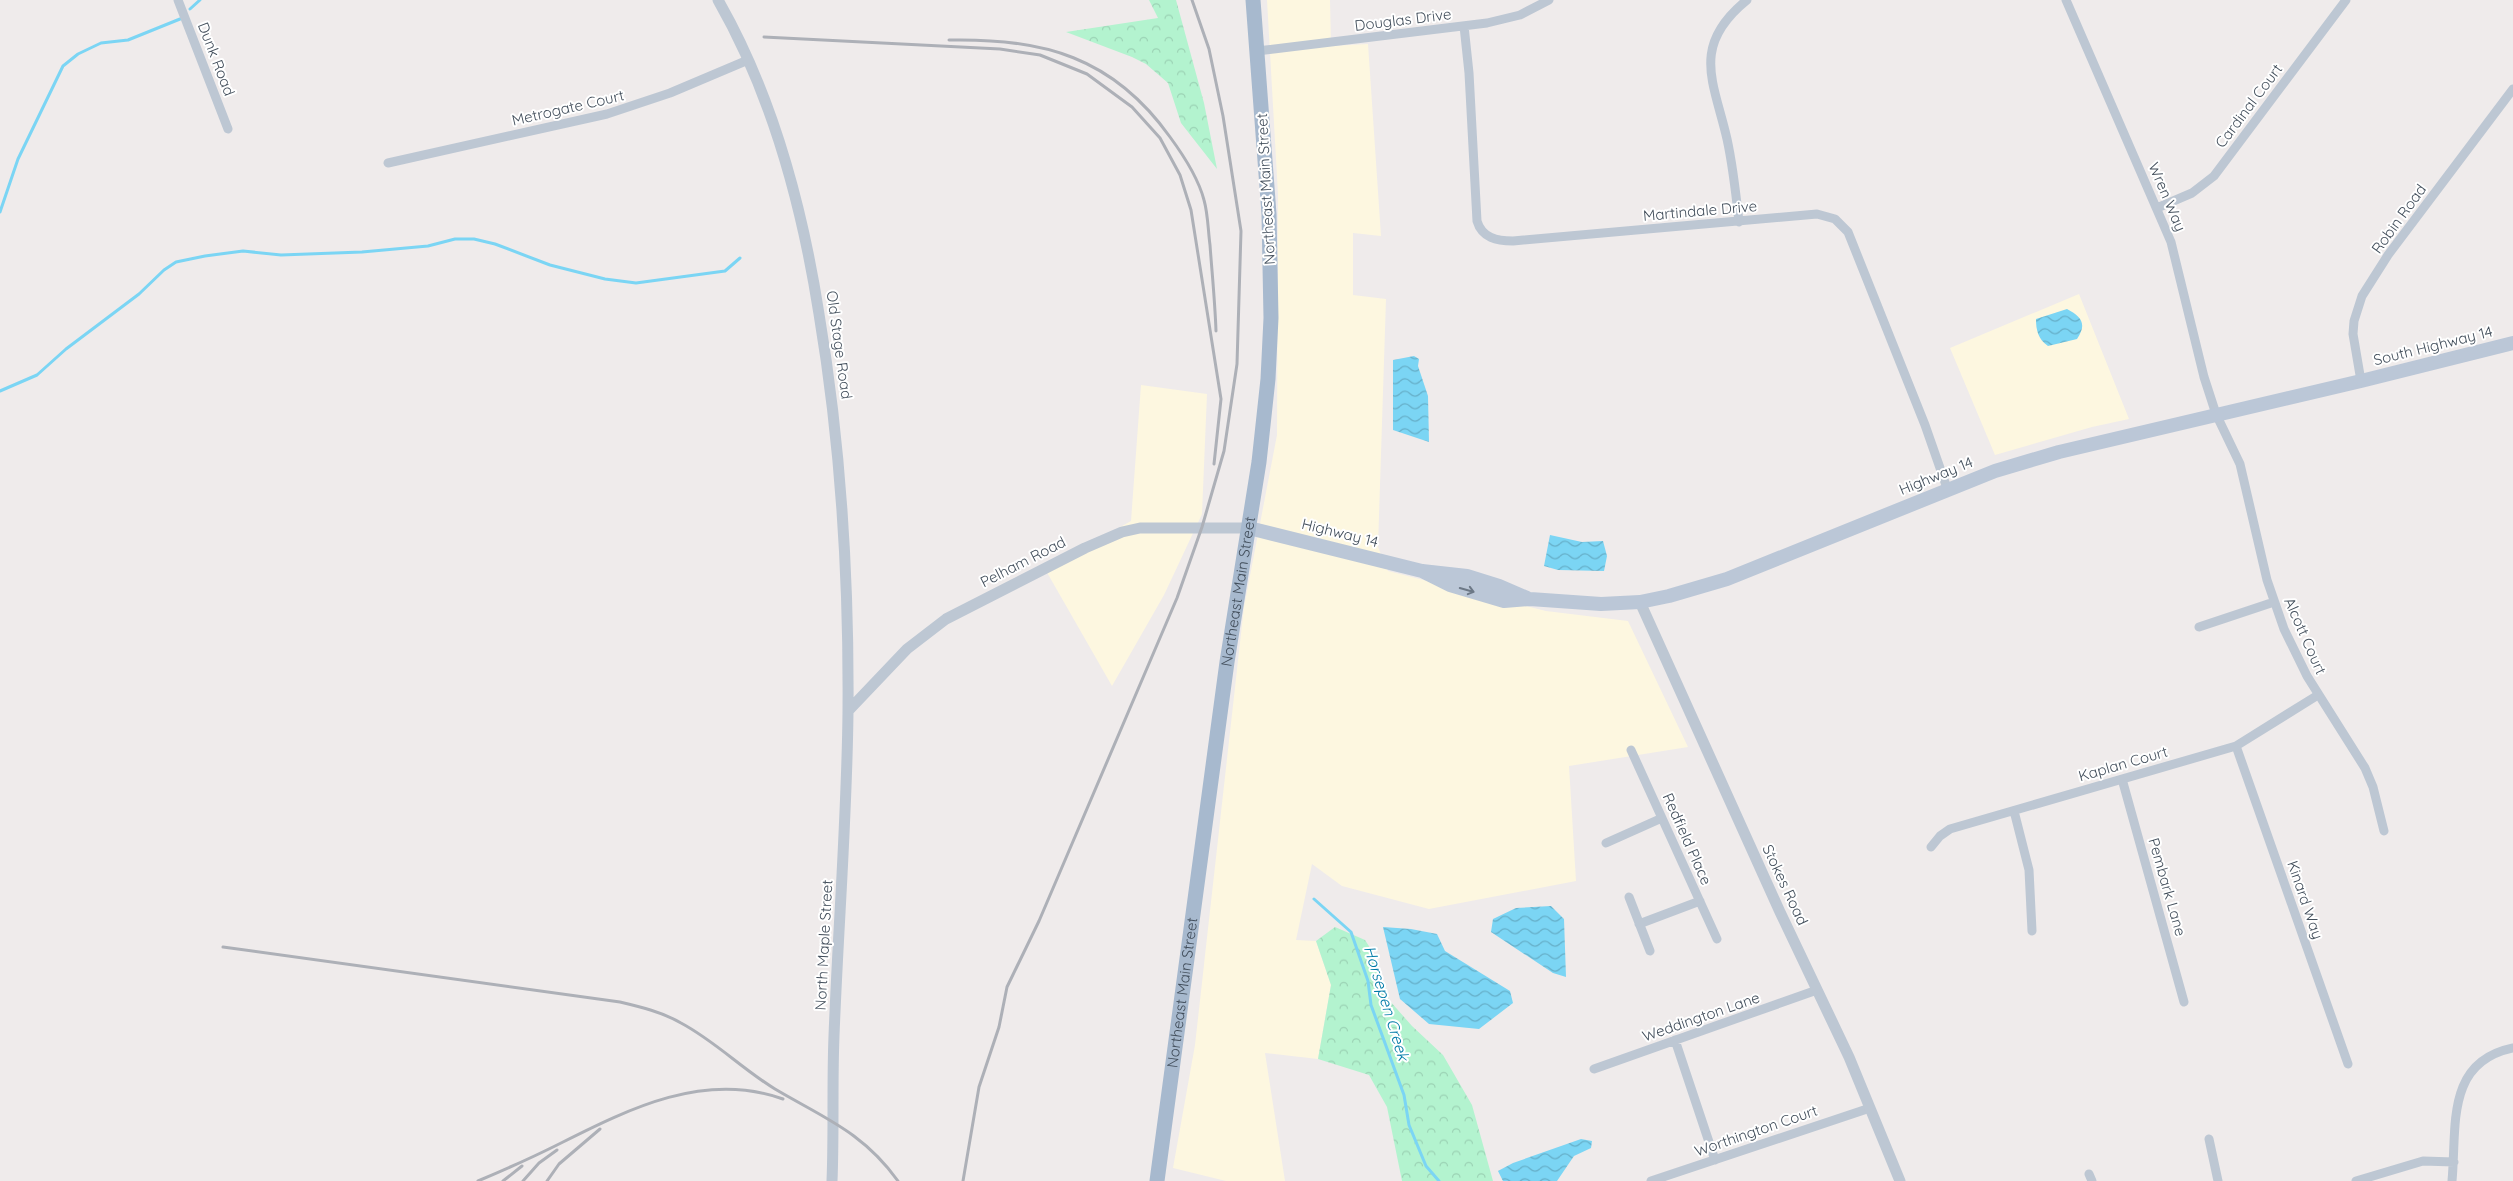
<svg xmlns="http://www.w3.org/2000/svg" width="2513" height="1181" font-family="Quicksand,sans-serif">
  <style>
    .commercial { fill: #fdf7e0 }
    .forest { fill: url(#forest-crowns) }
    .water { fill: url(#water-waves) }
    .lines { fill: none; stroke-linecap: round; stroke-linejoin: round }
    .stream { stroke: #7bd5f4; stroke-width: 3 }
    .minor { stroke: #bdc7d3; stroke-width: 9 }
    .tertiary { stroke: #bdc7d3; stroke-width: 11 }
    .secondary { stroke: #bbc7d7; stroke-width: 14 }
    .primary { stroke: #a7b9ce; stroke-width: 15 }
    .rail { stroke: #adb0b7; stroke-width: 3 }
    .oneway { stroke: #6c7886 }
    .labels { text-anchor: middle; stroke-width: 4; stroke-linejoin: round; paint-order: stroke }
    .street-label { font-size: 15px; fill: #424e5b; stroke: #fff }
    .water-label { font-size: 16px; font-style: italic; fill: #017ba8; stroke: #fff }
  </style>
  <defs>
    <pattern id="forest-crowns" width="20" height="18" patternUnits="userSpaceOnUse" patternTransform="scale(1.25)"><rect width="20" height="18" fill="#b3f3cf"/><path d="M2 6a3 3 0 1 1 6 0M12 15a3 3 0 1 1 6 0" fill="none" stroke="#9bd2b4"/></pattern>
    <pattern id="water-waves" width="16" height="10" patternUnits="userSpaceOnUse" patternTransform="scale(1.25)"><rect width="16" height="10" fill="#7bd5f4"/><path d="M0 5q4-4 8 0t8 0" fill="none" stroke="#66afc9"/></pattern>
  </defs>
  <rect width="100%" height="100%" fill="#efebeb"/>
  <path class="commercial" d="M1267 0H1330L1331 46 1368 44 1381 236 1353 233V295L1386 299 1378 547 1388 571 1546 611 1628 621 1688 747 1569 766 1576 881 1429 909 1342 886 1312 864 1296 940 1316 941 1331 985 1318 1059 1265 1053 1285 1181H1226L1173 1168 1195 1045 1244 607 1277 435 1278 194Z
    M2079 294 2129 419 2092 427 1995 455 1950 348Z
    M1141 385 1207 394 1202 514 1164 595 1112 686 1045 569 1131 521Z"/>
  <path class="forest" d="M1149 0H1176L1204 103 1217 169 1181 123 1168 83 1146 64 1132 57 1066 32 1158 18Z
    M1335 927 1365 940 1376 957 1389 1000 1412 1026 1443 1055 1472 1105 1493 1181H1402L1387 1107 1369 1075 1318 1059 1331 985 1316 941Z"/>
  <path class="water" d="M2067 309C2082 317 2087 324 2077 339L2048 346C2038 339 2036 330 2036 319Z
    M1414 356 1419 359 1418 366 1428 396 1429 442 1393 430V360Z
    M1550 535 1582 542 1603 541 1607 556 1604 571 1558 570 1544 566Z
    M1551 906 1564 919 1566 977 1553 973 1491 932 1493 919 1516 908Z
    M1383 927 1411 929 1437 934 1445 951 1510 991 1513 1003 1479 1029 1429 1024 1400 999Z
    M1581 1139 1592 1141 1591 1148 1574 1156 1557 1181H1503L1498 1171 1513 1163Z"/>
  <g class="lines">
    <path class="stream" d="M190 9 200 0
      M0 212 18 159 63 66 78 54 101 43 128 40 180 19
      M0 391 37 375 66 349 139 294 164 270 176 262 205 256 243 251 281 255 362 252 428 246 455 239H474L495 244 550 265 605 279 636 283 725 271 740 258
      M1314 899 1351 932 1368 981 1371 1005 1404 1095 1409 1125 1426 1166 1439 1181"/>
    <path class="minor" d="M178 0 228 129
      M2066 0 2171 242 2204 377 2216 414 2240 464 2267 580 2284 629 2307 676 2365 768 2373 787 2384 831
      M1464 26 1469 73 1477 221C1482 238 1497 241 1513 241L1817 214 1835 219 1848 232 1925 425 1947 488
      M1257 51 1487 23 1520 15 1549 0
      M388 163 607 114 670 93 748 60
      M2157 208 2192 193 2214 176 2346 0
      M1739 222C1736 194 1733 166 1727 139 1714 82 1690 46 1747 0
      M2361 381 2353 334 2354 321 2362 296 2388 255 2513 89
      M2199 627 2274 602
      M2236 746 2348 1064
      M1631 750 1717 939
      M2122 779 2184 1002
      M2014 811 2029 870 2032 931
      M1606 843 1662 818
      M1931 847 1940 836 1950 829 2236 746 2318 695
      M1629 897 1650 951
      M1639 924 1700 901
      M1675 1040 1715 1160
      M1594 1069 1817 990
      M2209 1139 2218 1181
      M2089 1174 2092 1181
      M1651 1181 1870 1108
      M2356 1181 2423 1161 2454 1162
      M2452 1181C2457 1127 2445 1062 2513 1048"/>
    <path class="tertiary" d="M718 0C773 96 802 205 819 314 841 445 849 578 848 711 847 819 838 928 834 1036 832 1084 834 1133 832 1181
      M1640 602 1780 912 1849 1057 1900 1181
      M848 711 907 649 946 619 1085 548 1122 532 1140 528H1249"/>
    <path class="secondary" d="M1249 528 1422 571 1467 576 1499 586 1527 598
      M1422 571 1450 585 1504 601 1530 599 1601 604 1640 602 1669 596 1727 579 1995 471 2059 452 2361 381 2513 343"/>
    <path class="primary" id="s1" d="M1157 1181 1227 662 1259 462 1268 379 1271 318 1269 214 1253 0"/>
    <path class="rail" d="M764 37 1000 49 1040 55 1087 74 1132 107 1160 138 1180 175 1191 210 1221 399 1214 464
      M949 40C1043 38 1113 57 1170 137 1184 156 1198 177 1204 200 1208 214 1208 230 1210 245 1212 273 1215 302 1216 331
      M223 947 620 1002C641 1007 662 1012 681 1023 715 1041 742 1069 775 1089 824 1118 863 1132 898 1181
      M478 1181C504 1170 529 1159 555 1146 625 1111 702 1070 783 1099
      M503 1181 522 1166
      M523 1181 539 1163 557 1150
      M547 1181 559 1164 600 1129
      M963 1181 979 1087 999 1027 1007 987 1039 921 1177 598 1202 527 1224 451 1237 364 1241 231 1223 116 1209 49 1192 0"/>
  </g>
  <defs><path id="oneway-shaft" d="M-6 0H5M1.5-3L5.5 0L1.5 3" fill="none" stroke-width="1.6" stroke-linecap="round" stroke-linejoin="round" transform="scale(1.25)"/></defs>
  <use class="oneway" href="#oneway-shaft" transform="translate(1467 590) rotate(16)"/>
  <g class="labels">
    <g class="street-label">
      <text transform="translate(1403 20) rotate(-7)" y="5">Douglas Drive</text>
      <text transform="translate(216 59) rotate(69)" y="5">Dunk Road</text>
      <text transform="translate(2249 106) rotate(-53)" y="5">Cardinal Court</text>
      <text transform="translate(568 108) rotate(-13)" y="5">Metrogate Court</text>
      <text transform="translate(1266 189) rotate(-93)" y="5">Northeast Main Street</text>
      <text transform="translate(2167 197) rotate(67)" y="5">Wren Way</text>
      <text transform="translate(1700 211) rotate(-5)" y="5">Martindale Drive</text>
      <text transform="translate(2399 219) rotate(-54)" y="5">Robin Road</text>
      <text transform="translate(839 345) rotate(82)" y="5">Old Stage Road</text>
      <text transform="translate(2433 346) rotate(-14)" y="5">South Highway 14</text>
      <text transform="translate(1936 476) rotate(-22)" y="5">Highway 14</text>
      <text transform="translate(1340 533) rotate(14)" y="5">Highway 14</text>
      <text transform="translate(1023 562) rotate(-27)" y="5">Pelham Road</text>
      <text dy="5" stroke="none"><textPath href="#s1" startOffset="595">Northeast Main Street</textPath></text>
      <text transform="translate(2305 636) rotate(66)" y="5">Alcott Court</text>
      <text transform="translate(2123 764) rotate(-16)" y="5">Kaplan Court</text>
      <text transform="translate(1687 839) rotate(66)" y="5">Redfield Place</text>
      <text transform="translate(1785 885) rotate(65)" y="5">Stokes Road</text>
      <text transform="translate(2167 887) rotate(74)" y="5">Pembark Lane</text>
      <text transform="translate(2305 900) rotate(71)" y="5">Kinard Way</text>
      <text transform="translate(824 945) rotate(-87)" y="5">North Maple Street</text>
      <text dy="5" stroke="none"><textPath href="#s1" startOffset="190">Northeast Main Street</textPath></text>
      <text transform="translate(1701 1017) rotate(-19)" y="5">Weddington Lane</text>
      <text transform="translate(1756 1131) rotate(-19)" y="5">Worthington Court</text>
    </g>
    <g class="water-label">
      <text transform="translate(1387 1003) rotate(73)" y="6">Horsepen Creek</text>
    </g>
  </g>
</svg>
